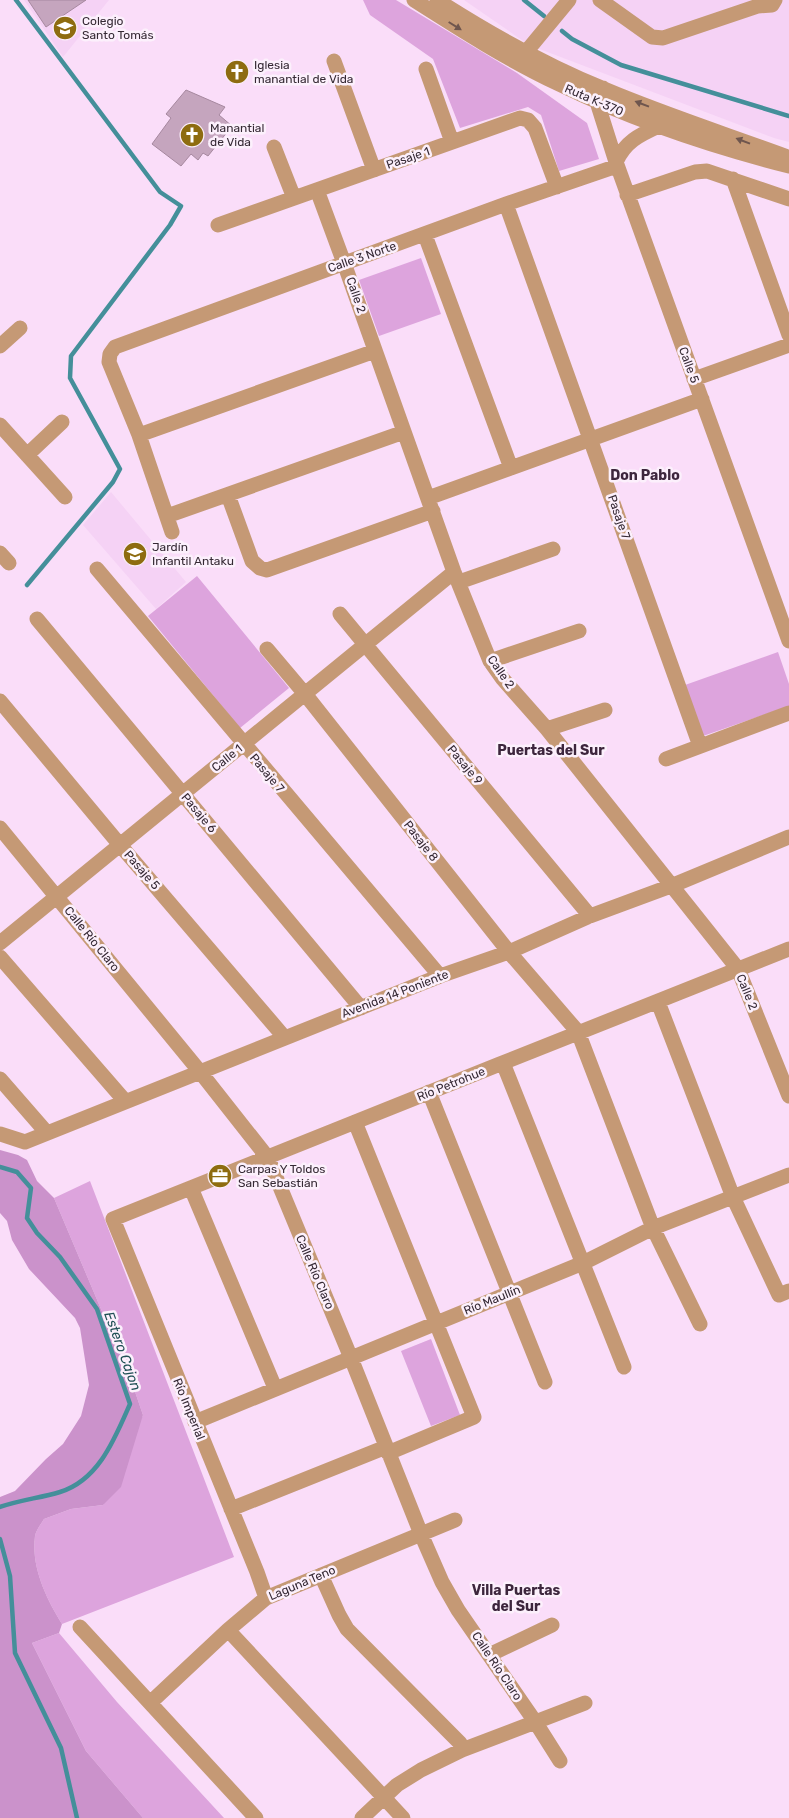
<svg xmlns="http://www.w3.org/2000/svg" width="789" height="1818" font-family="Rubik,sans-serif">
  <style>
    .built { fill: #f5d2f5 }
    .green { fill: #dda4dd }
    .forest { fill: #cb92cb }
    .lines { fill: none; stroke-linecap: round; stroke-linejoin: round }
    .stream { stroke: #448f9a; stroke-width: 4.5 }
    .building { fill: #c5a5be; stroke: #a6889f }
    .minor { stroke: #c59975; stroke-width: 15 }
    .oneway { fill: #6f564e }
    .labels { text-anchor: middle; stroke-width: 5; stroke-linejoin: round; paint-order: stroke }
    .poi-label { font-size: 12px; fill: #352934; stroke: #fcf0fc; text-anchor: start }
    .street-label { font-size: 12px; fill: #352934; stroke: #fcf0fc }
    .neighbourhood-label { font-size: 14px; font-weight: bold; fill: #3d263d; stroke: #fcf0fc }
    .water-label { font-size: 14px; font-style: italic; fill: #205055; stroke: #fcf0fc }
  </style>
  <rect width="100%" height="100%" fill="#faddf9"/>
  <path class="built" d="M24 0H109L63 57Z
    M464 0H789V142L774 138 529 45Z
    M111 492 186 582 156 609 83 525Z"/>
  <path class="green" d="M363 0H396L517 73 587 123 599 159 559 171 541 115 528 107 460 128 433 59 370 15Z
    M421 258 441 314 379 336 359 280Z
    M197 576 289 688 240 728 148 616Z
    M778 652 789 684V706L703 736 685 685Z
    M90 1181 234 1557 62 1624C46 1598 31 1567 35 1536 36 1530 41 1524 44 1519L71 1509 103 1505 143 1415 131 1380 54 1198Z
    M431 1339 460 1415 431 1426 401 1351Z
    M59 1633 117 1702 224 1818H143L86 1751 32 1643Z"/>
  <path class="forest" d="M0 1150 18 1155 27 1160 37 1181 54 1198 131 1380 143 1415 121 1487 103 1505 71 1509 44 1519C41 1524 36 1530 35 1536 31 1567 46 1598 62 1624L59 1633 32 1643 86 1751 143 1818H0V1497L15 1491 46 1459 63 1444 81 1416 89 1385 80 1328 75 1318 29 1269 12 1240 7 1221 0 1213Z"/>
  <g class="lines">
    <path class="stream" d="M16 0 160 192 181 206 170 225 71 356 70 378 120 469 113 482 27 585
      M524 0 544 16
      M562 31 572 39 621 65 789 116
      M0 1167 17 1172 31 1188 27 1218 37 1233 60 1257 97 1309 130 1404C115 1438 99 1480 60 1492 40 1498 20 1500 0 1507
      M0 1539 10 1576 15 1653 61 1748 77 1818"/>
  </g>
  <path class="building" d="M28 0H86L46 27Z
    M186 90 225 107 219 115 232 126 208 156 203 153 198 160 191 154 181 166 152 144 171 118 166 114Z"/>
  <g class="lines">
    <path class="minor" d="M414 0C461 30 508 60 559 84 633 120 710 146 789 166
      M437 0C490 34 545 65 604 89 663 114 725 134 785 156
      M600 0 652 37 663 38 758 6 772 5 775 0
      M519 57 526 52 569 0
      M334 61 374 170
      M426 69 452 142
      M603 88 597 102 616 162 789 641
      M274 147 294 198
      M616 162C625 142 639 135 659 126
      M733 179 789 335
      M317 190 344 263 454 572 490 661 502 678 547 729 738 969 789 1096
      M627 195 695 172 707 171 789 199
      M506 204 700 746
      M218 225 520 118 528 120 535 128 557 187
      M425 235 511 468
      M0 346 20 328
      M694 379 789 345
      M0 425 65 497
      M139 435 375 351
      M27 455 62 422
      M228 495 252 561 260 568 267 570 433 511
      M428 498 702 399
      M167 516 404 432
      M172 532 139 435 109 362 110 354 115 347 506 204 617 166
      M0 553 9 563
      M97 569 440 976
      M459 582 553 549
      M340 614 590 916
      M37 619 361 1008
      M267 649 305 694 509 952 578 1032 653 1228 700 1324
      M490 661 579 631
      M0 701 120 845 285 1038
      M547 729 605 710
      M666 759 789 713
      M0 828 201 1073 268 1158 351 1358 421 1534 442 1582 458 1610 536 1723 560 1761
      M0 943 454 572
      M0 957 125 1101
      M658 1002 733 1197 779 1295 789 1291
      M503 1063 624 1367
      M0 1079 47 1133
      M429 1092 545 1382
      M355 1122 474 1417 388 1453
      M0 1134 25 1142 440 976 509 952 590 916 671 886 789 837
      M191 1188 275 1388
      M195 1422 583 1263 653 1228 789 1175
      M231 1509 386 1447
      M321 1575 339 1615 347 1629 451 1734 460 1743 462 1750
      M266 1598 257 1572 113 1219C339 1129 563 1038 789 949
      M80 1627 256 1818
      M228 1630 403 1818
      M489 1655 552 1625
      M150 1703 228 1630 266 1598 455 1520
      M362 1818 397 1785 421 1770 462 1750 585 1703"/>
  </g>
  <defs><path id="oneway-solid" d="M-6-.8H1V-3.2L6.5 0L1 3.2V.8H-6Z" transform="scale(1.25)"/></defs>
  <g class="oneway">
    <use href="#oneway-solid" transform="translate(455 26) rotate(32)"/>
    <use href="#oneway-solid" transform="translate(642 104) rotate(-159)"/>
    <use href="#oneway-solid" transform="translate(743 141) rotate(-159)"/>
  </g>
  <defs>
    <g id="school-disc" transform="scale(1.25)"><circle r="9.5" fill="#8e6c10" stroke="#fcf0fc"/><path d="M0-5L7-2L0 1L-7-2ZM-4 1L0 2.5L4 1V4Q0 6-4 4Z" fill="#fff"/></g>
    <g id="church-disc" transform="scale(1.25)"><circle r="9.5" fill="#8e6c10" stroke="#fcf0fc"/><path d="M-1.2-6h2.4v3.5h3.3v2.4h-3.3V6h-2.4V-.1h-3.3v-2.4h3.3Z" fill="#fff"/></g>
    <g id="office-disc" transform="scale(1.25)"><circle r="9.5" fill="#8e6c10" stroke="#fcf0fc"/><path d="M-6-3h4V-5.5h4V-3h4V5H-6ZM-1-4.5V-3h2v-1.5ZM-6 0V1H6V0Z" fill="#fff"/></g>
  </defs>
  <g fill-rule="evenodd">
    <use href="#school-disc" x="65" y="28"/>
    <use href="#church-disc" x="237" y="72"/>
    <use href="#church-disc" x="192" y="135"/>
    <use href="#school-disc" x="135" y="554"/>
    <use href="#office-disc" x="220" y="1176"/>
  </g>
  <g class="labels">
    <g class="poi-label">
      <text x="82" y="25">Colegio<tspan x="82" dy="14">Santo Tomás</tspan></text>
      <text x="254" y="69">Iglesia<tspan x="254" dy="14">manantial de Vida</tspan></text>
      <text x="210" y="132">Manantial<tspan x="210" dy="14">de Vida</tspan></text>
      <text x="152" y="551">Jardín<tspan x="152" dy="14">Infantil Antaku</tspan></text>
      <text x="238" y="1173">Carpas Y Toldos<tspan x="238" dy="14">San Sebastián</tspan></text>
    </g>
    <g class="street-label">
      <text transform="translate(594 100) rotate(23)" y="4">Ruta K-370</text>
      <text transform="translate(408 158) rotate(-19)" y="4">Pasaje 1</text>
      <text transform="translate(362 257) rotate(-19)" y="4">Calle 3 Norte</text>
      <text transform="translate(356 295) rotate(71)" y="4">Calle 2</text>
      <text transform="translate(689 365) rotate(70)" y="4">Calle 5</text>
      <text transform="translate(619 517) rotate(71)" y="4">Pasaje 7</text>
      <text transform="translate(501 672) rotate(55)" y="4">Calle 2</text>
      <text transform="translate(227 758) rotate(-39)" y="4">Calle 1</text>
      <text transform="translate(465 765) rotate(50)" y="4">Pasaje 9</text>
      <text transform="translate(267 773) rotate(50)" y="4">Pasaje 7</text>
      <text transform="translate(199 813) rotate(50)" y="4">Pasaje 6</text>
      <text transform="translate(421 841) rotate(52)" y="4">Pasaje 8</text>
      <text transform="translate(142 870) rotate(49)" y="4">Pasaje 5</text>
      <text transform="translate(92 939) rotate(51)" y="4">Calle Río Claro</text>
      <text transform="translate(747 992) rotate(68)" y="4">Calle 2</text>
      <text transform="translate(395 994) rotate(-21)" y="4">Avenida 14 Poniente</text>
      <text transform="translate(451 1084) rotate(-22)" y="4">Río Petrohue</text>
      <text transform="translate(315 1272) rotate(67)" y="4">Calle Río Claro</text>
      <text transform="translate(492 1300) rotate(-22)" y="4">Río Maullín</text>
      <text transform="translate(189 1409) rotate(68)" y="4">Río Imperial</text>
      <text transform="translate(302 1583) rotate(-23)" y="4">Laguna Teno</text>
      <text transform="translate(497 1666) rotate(56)" y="4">Calle Río Claro</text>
    </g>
    <g class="neighbourhood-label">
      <text x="645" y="480">Don Pablo</text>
      <text x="551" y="755">Puertas del Sur</text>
      <text x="516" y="1595">Villa Puertas<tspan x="516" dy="16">del Sur</tspan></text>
    </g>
    <g class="water-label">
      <text transform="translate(123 1351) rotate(70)" y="5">Estero Cajon</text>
    </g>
  </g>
</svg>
